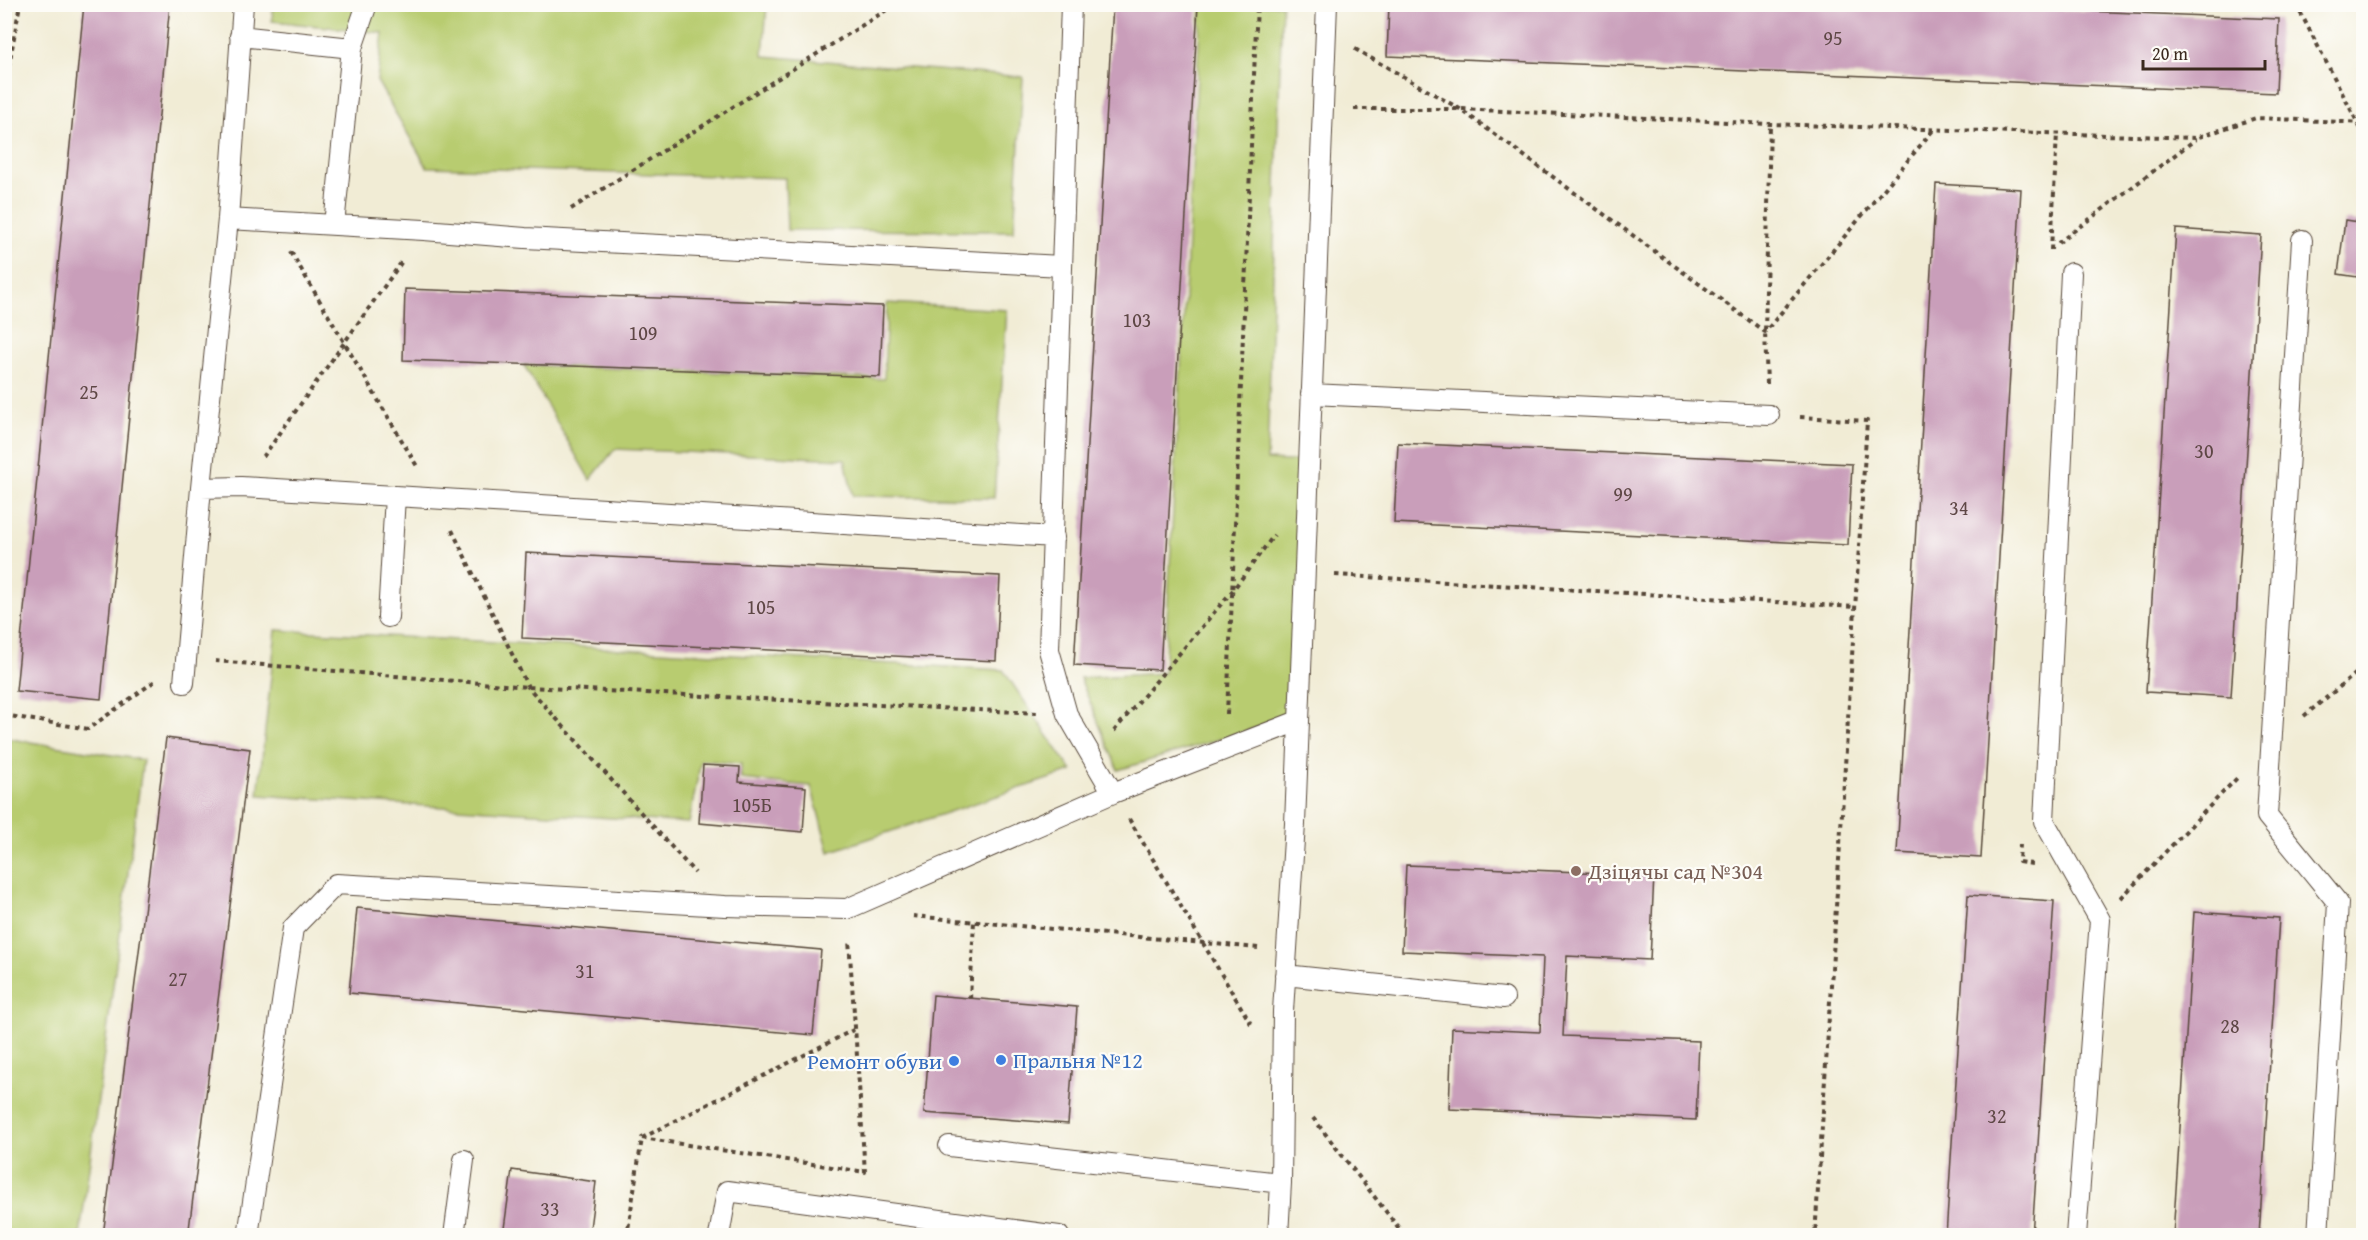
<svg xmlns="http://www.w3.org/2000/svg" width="2368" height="1240" font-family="'Gentium Book Plus',serif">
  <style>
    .green { fill: #b8cc70; stroke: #7a7b47; stroke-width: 1.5 }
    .building { fill: #c99eba }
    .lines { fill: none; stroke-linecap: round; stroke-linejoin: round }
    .service-casing { stroke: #564739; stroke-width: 22 }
    .path { stroke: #564739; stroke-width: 4; stroke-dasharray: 4.5 4.5; stroke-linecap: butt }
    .service { stroke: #fff; stroke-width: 20 }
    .education-dot { fill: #8d6e63; stroke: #fdfcf7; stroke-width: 2 }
    .shop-dot { fill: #3f7fe0; stroke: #fdfcf7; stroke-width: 2 }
    .labels { text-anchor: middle; stroke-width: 4.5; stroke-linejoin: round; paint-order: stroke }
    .number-label { font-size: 20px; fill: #5e4745 }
    .education-label { font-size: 22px; fill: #785e54; stroke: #fdfcf7; text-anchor: start }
    .shop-label { font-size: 22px; fill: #366cbe; stroke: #fdfcf7; text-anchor: start }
  </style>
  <rect width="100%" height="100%" fill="#fdfcf7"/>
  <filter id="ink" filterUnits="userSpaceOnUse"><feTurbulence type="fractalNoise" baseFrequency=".0167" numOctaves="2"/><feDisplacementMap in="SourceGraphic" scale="12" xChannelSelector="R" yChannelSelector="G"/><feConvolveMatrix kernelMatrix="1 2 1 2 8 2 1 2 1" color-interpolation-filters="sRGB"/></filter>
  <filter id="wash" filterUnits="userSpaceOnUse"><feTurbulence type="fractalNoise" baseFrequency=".008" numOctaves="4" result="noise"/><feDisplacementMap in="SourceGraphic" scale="24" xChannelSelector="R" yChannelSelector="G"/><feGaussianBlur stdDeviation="1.35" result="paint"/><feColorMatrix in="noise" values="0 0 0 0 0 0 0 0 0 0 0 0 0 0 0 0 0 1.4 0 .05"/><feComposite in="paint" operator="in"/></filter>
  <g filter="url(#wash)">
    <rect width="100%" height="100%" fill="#f1ecd5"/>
    <path class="green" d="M273 4 767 5 763 56 1023 77 1014 231 787 230 785 178 427 167 377 81 383 33 272 21Z
      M1201 5H1282L1267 460 1310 462 1301 714 1118 770 1080 678 1164 673Z
      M887 303 1007 310 994 498 853 496 845 459 615 449 590 480 524 365 884 379Z
      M276 630 1003 670 1072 771 829 852 811 786 741 779V764L701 760 689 823 258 795Z
      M5 738 143 760 80 1235H5Z"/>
    <g id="blocks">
      <path class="building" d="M84 4H170L101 699 16 691Z
        M1389 4H1917L2279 19 2276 93 1387 56Z
        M1113 5H1198L1160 670 1074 665Z
        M1936 184 2021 189 1981 858 1897 853Z
        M2345 220 2364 223V278L2338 274Z
        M2176 229 2261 235 2231 697 2146 692Z
        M405 289 883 306 880 377 403 360Z
        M1398 443 1852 464 1848 545 1394 523Z
        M526 553 1000 576 996 661 522 638Z
        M166 738 250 749 189 1229 188 1236H103Z
        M703 765 740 767 739 782 806 787 803 832 699 823Z
        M1406 865 1654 875 1650 960 1567 956 1563 1036 1699 1041 1696 1120 1449 1109 1452 1028 1540 1032 1543 957 1402 951Z
        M1968 895 2054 901 2032 1236H1946Z
        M357 908 821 950 813 1035 349 993Z
        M2194 912 2279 918 2259 1236H2173Z
        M933 995 1077 1007 1068 1124 924 1113Z
        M512 1170 596 1182 589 1236H503Z"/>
    </g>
  </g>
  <g filter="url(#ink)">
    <use href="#blocks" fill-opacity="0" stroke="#564739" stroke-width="1.5"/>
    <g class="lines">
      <g class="service-casing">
        <path id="service" d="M1071 4 1049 650 1067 714 1113 793
          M240 36 352 48 334 225
          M352 48 367 4
          M228 219 424 230 525 238 1062 266
          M2302 240 2267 816 2338 903 2318 1236
          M2071 273 2044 821 2100 920 2076 1236
          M1311 394 1769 415
          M201 488 241 487 395 496 1054 537
          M388 617 395 496
          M184 683 201 488 228 219 243 4
          M1285 975 1504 998
          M949 1146 1281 1183
          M248 1236 293 928 336 884 725 906 847 909 1113 793 1298 721
          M454 1236 464 1160
          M719 1236 727 1191 1059 1236
          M1278 1236 1281 1183 1283 1011 1295 824 1327 4"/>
      </g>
      <path class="path" d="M2296 4 2364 135
        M1355 49 1460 109 1765 332 1934 129
        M4 93 20 4
        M1354 109H1460L1770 124 2196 138 2256 118 2364 123
        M571 209 896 4
        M2058 243 2196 139
        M2051 250 2057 133
        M291 252 418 468
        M1767 384 1765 332 1770 124
        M1800 417 1867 421 1815 1236
        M263 457 403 260
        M452 530 528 687 695 873
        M1335 575 1855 607
        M215 661 528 687 1037 713
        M1227 714 1257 4
        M4 715 88 729 155 681
        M2304 716 2364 667
        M1114 731 1233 590 1274 535
        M1129 819 1251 1024
        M2020 844 2019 862 2032 864
        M2121 898 2237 778
        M913 916 1258 948
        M970 999 974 921
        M1313 1118 1405 1236
        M642 1138 865 1172 849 940
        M627 1236 642 1138 855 1029"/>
      <use href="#service" class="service"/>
    </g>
  </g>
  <circle class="education-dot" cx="1576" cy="871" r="6"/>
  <g class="shop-dot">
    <circle cx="1001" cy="1060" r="6"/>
    <circle cx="954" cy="1061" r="6"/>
  </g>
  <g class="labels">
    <g class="number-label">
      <text x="1833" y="45">95</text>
      <text x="1137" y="327">103</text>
      <text x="643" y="340">109</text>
      <text x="89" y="399">25</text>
      <text x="2204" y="458">30</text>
      <text x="1623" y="501">99</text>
      <text x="1959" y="515">34</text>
      <text x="761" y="614">105</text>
      <text x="752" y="812">105Б</text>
      <text x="585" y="978">31</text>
      <text x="178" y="986">27</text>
      <text x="2230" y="1033">28</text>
      <text x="1997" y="1123">32</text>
      <text x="550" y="1216">33</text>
    </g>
    <g class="education-label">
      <text x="1588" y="879">Дзіцячы сад №304</text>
    </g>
    <g class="shop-label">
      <text x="1013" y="1068">Пральня №12</text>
      <text x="942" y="1069" text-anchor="end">Ремонт обуви</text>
    </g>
  </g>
  <rect width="2368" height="1240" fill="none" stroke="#fdfcf7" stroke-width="24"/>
  <path d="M2143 60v9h122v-9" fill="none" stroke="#3b2a1e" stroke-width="3"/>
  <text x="2152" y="60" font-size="18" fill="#3b2a1e" stroke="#fdfcf7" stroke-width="4.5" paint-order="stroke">20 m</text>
</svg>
